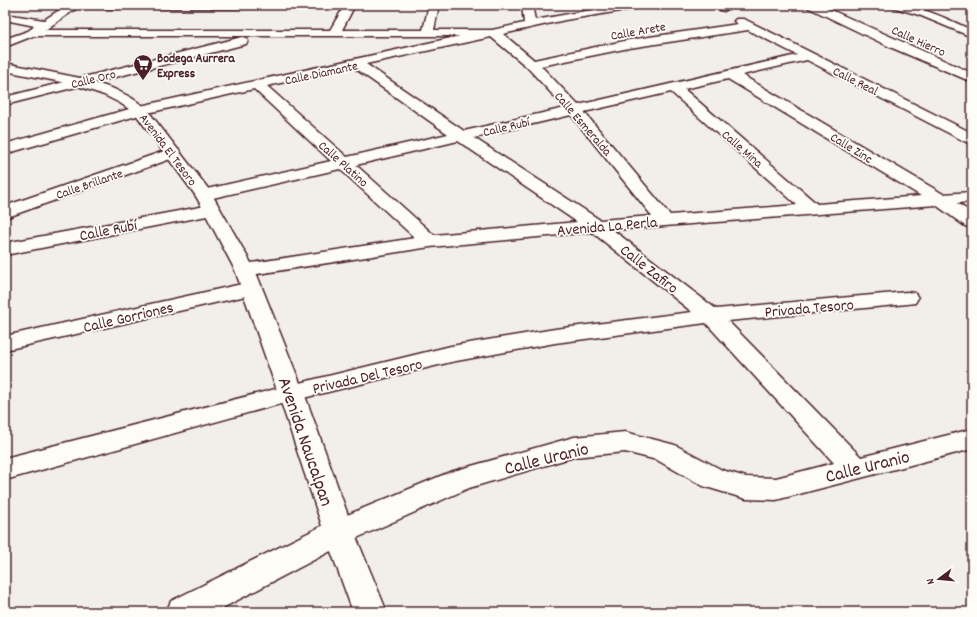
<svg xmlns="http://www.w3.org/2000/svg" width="977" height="617" font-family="Dekko,sans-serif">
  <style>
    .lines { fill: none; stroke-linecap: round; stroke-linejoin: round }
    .minor-casing { stroke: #4a1f2b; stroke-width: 3 }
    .major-casing { stroke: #4a1f2b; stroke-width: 3 }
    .minor { fill: #fdfcf7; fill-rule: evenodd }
    .major { fill: #fdfcf7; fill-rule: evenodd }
    .labels { text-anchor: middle; stroke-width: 3.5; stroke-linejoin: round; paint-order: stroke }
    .far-street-label { font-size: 13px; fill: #4a1f2b; stroke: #fdfcf7 }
    .far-poi-label { font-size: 13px; font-weight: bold; fill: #4a1f2b; stroke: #fdfcf7; text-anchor: start }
    .street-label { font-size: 16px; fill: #4a1f2b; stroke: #fdfcf7 }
    .near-street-label { font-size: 19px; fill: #4a1f2b; stroke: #fdfcf7 }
  </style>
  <rect width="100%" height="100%" fill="#f2efeb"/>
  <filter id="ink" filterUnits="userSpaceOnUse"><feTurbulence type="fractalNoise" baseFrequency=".025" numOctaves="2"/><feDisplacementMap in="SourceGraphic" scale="8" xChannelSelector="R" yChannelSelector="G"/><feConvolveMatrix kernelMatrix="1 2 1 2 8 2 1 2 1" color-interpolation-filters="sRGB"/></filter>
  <g filter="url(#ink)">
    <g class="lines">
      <g class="minor-casing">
        <path id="minor" d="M67 5H261L256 8H77L45 30H330L345 5H355L342 30H423L429 5H439L434 30H492L524 23 522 5H532L535 20 619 5H644L639 8 565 20 503 34 534 60 629 40 738 24 734 21 736 19H744L972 133V144L966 142 807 60 742 75 943 194 972 192V202L957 203 972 213V228L965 226 936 205 613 230 716 309 907 292 915 293 918 298 915 303 907 304 728 321 861 457 972 429V449L776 500 746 499 703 486 657 460 625 452 574 457 469 488 350 541 215 612H166L171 601 328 523 450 472 574 437 625 432 675 445 722 470 746 477 776 478 834 463 706 323 555 343 451 362 291 401 5 480V458L291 385 451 346 555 329 692 312 592 232 430 247 245 276 238 274 235 270 238 266 245 264 415 238 340 169 204 200 198 199 195 195 198 191 331 161 254 89 143 114 5 154V144L140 106 460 36H33L5 47V39L28 31 35 26 5 20V14L44 20ZM748 30 797 55 578 105 541 66 629 48ZM491 37 527 67 565 108 464 131 366 64ZM353 67 448 134 347 157 267 86ZM728 79 921 196 817 204 684 89ZM671 92 797 205 670 215 584 112ZM571 115 652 216 600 220 474 138ZM458 141 577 222 434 235 356 165Z
          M716 5H727L729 8 724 11 720 10Z
          M806 5H820L972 73V82L890 47 807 7Z
          M891 5C921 5 944 18 972 30V37L919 15 892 7Z
          M242 37 246 38 248 41 246 44 5 105V97Z
          M173 148 179 150 181 153 179 156 5 218V206Z
          M211 205 217 206 220 210 217 214 5 255V243Z
          M251 282 259 283 262 288 259 293 5 350V336Z"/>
      </g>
      <g class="major-casing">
        <path id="major" d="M5 63 80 78 114 89 130 97 145 107 210 191 255 270 304 393 354 532 387 612H353L324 532 278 393 235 270 196 196 135 113 120 103 104 95 72 84 5 71Z"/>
      </g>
      <use href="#minor" class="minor"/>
      <use href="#major" class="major"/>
    </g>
  </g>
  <defs>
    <g id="supermarket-pin" transform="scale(1)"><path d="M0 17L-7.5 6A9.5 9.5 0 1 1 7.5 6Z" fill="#4a1f2b" stroke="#fdfcf7"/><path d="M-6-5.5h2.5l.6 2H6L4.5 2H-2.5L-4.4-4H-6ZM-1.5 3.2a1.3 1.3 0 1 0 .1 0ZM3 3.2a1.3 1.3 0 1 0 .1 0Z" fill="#fff"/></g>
  </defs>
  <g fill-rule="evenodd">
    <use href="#supermarket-pin" x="143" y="64"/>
  </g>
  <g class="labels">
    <g class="far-street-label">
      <text transform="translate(638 30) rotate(-10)" y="5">Calle Arete</text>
      <text transform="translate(919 40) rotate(24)" y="5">Calle Hierro</text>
      <text transform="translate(321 72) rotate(-12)" y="5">Calle Diamante</text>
      <text transform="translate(93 78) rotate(-14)" y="5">Calle Oro</text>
      <text transform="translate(856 80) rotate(27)" y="5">Calle Real</text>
      <text transform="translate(584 123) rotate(49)" y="5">Calle Esmeralda</text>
      <text transform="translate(506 126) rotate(-13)" y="5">Calle Rubí</text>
      <text transform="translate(852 147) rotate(31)" y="5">Calle Zinc</text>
      <text transform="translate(743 148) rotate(41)" y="5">Calle Mina</text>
      <text transform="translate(169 149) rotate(53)" y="5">Avenida El Tesoro</text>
      <text transform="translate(344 163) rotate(42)" y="5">Calle Platino</text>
      <text transform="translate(89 183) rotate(-19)" y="5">Calle Brillante</text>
    </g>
    <g class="far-poi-label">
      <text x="157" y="62">Bodega Aurrera<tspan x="157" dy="15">Express</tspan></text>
    </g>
    <g class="street-label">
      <text transform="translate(607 225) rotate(-5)" y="6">Avenida La Perla</text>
      <text transform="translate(108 229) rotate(-11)" y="6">Calle Rubí</text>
      <text transform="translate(650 268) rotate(38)" y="6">Calle Zafiro</text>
      <text transform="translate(809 307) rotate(-5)" y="6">Privada Tesoro</text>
      <text transform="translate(128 316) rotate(-13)" y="6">Calle Gorriones</text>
      <text transform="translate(367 375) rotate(-13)" y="6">Privada Del Tesoro</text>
    </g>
    <g class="near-street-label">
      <text transform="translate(307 441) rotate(71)" y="7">Avenida Naucalpan</text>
      <text transform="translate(546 457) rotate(-14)" y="7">Calle Uranio</text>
      <text transform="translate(867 465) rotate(-14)" y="7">Calle Uranio</text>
    </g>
  </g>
  <rect width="977" height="617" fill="none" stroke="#fdfcf7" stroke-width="20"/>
  <rect x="10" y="10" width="957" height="597" fill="none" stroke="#4a1f2b" stroke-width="1.5" filter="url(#ink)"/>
  <g transform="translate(939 579) rotate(254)" stroke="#fdfcf7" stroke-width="3" paint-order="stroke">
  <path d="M0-3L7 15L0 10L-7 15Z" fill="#4a1f2b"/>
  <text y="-6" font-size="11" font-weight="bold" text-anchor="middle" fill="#4a1f2b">N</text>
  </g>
</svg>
